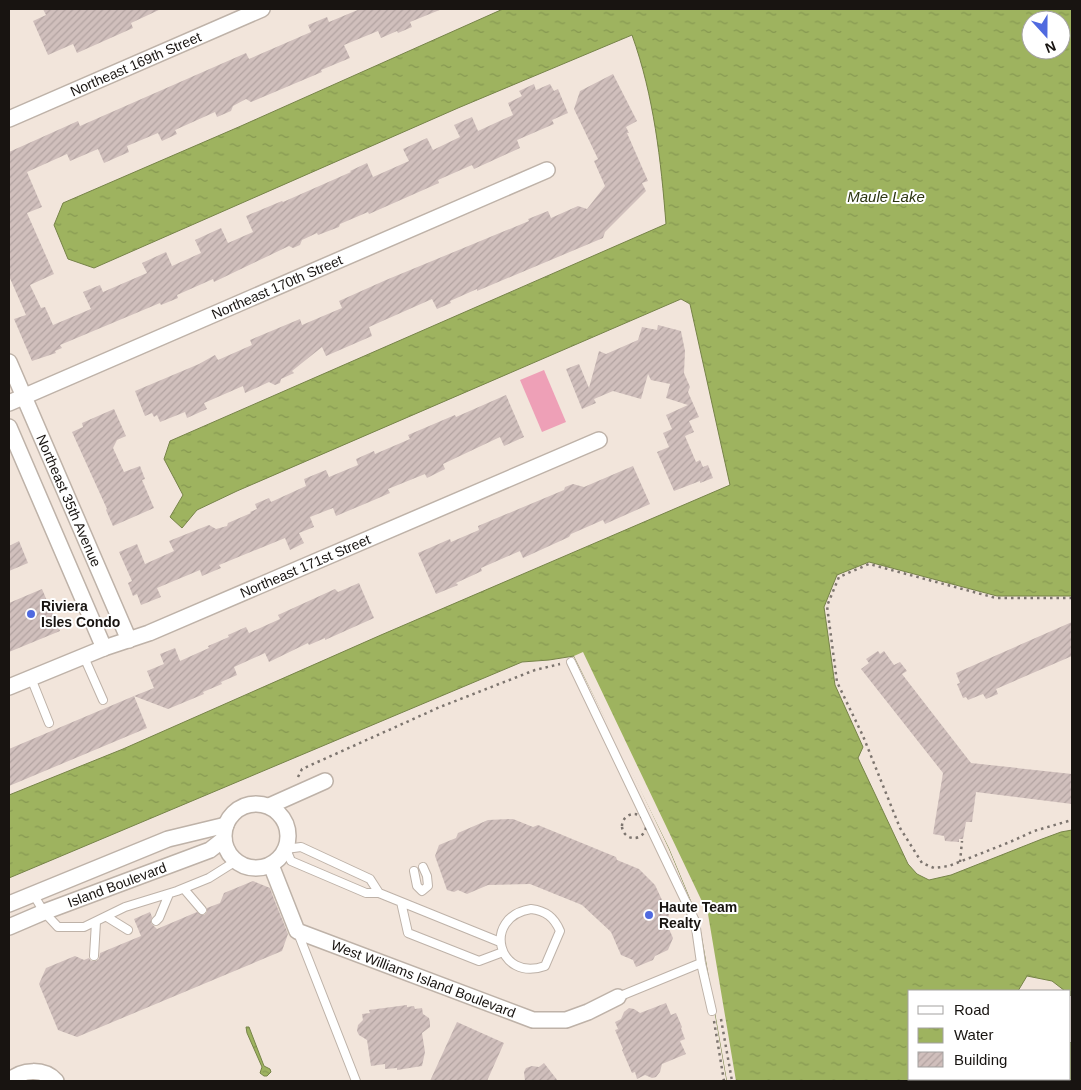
<svg xmlns="http://www.w3.org/2000/svg" width="1081" height="1090" font-family="Helvetica,sans-serif">
  <style>
    .pitch { fill: #eea0b7 }
    .water { fill: url(#water-ripples); stroke: #768348; fill-rule: evenodd }
    .pier { fill: #f2e5db }
    .building { fill: url(#building-hatch) }
    .lines { fill: none; stroke-linecap: round; stroke-linejoin: round }
    .service-casing { stroke: #beb2a8; stroke-width: 10 }
    .minor-casing { stroke: #beb2a8; stroke-width: 18 }
    .path { stroke: #7d756f; stroke-width: 2.5; stroke-dasharray: 2.5 4; stroke-linecap: butt }
    .service { stroke: #fff; stroke-width: 8 }
    .minor { stroke: #fff; stroke-width: 15 }
    .poi-dot { fill: #506adf; stroke: #fff; stroke-width: 2 }
    .labels { text-anchor: middle; stroke-width: 4; stroke-linejoin: round; paint-order: stroke }
    .street-label { font-size: 14px; fill: #181411; stroke: #fff }
    .poi-label { font-size: 14px; font-weight: bold; fill: #181411; stroke: #fff; text-anchor: start }
    .water-label { font-size: 15px; font-style: italic; fill: #2c3511; stroke: #fff }
  </style>
  <defs>
    <pattern id="water-ripples" width="26" height="14" patternUnits="userSpaceOnUse" patternTransform="scale(1.25)"><rect width="26" height="14" fill="#9eb35f"/><path d="M2 4q2-2 4 0t4 0M15 11q2-2 4 0t4 0" fill="none" stroke="#879952"/></pattern>
    <pattern id="building-hatch" width="6" height="6" patternUnits="userSpaceOnUse" patternTransform="scale(1.25)"><rect width="6" height="6" fill="#d0bfbc"/><path d="M-1 1l2-2M0 6l6-6M5 7l2-2" fill="none" stroke="#b2a3a1"/></pattern>
  </defs>
  <rect width="100%" height="100%" fill="#f2e5db"/>
  <path class="pitch" d="M544 370 566 422 542 432 520 380Z"/>
  <path class="water" d="M503 9H1072V596H997L869 562 837 575 824 607 835 685 863 747 858 758 908 864 917 874 929 880 951 875 1042 839 1061 832 1072 830V997L1070 995V991H1065L1052 981 1027 976 1018 991H910V1079H1070V1042L1072 1044V1081H727L699 920 669 848 624 754 574 656 549 660 522 662 9 878V795L123 749 381 635 730 485 690 304 681 299 237 491 197 510 182 528 170 517 183 495 164 459 170 441 666 224C661 161 654 96 632 35L458 108 94 268 68 259 54 225 63 203 241 126ZM1031 20H1061V50H1031Z
    M246 1027H249L264 1066 270 1069 271 1072 267 1076H264L260 1073 262 1067 247 1033Z"/>
  <path class="pier" d="M583 652 708 914 736 1081H727L699 920 669 848 574 656Z"/>
  <path class="building" d="M43 9H161L131 23 133 28 77 53 73 44 48 55 33 21 46 15Z
    M360 9H442L410 22 412 27 398 33 397 31 381 38 378 31 344 45 350 58 321 70 322 72 251 102 246 99 233 106 231 111 217 117 215 112 175 130 177 134 162 141 158 133 127 146 129 152 104 163 98 149 70 161 67 154 27 172 42 207 27 213 54 274 30 285 41 308 45 307 53 325 91 309 83 292 100 285 103 292 147 273 142 263 166 252 172 266 201 253 195 240 221 228 228 243 253 232 246 216 282 201 283 202 351 172 350 171 367 163 373 177 409 161 403 149 427 138 433 150 460 137 454 125 472 117 478 131 513 115 508 103 522 96 519 91 534 84 536 90 550 84 554 91 558 89 568 113 552 120 554 124 517 140 520 148 474 169 472 165 438 180 439 183 369 214 368 212 340 224 339 227 318 235 317 233 302 240 300 245 293 248 289 246 214 282 213 279 177 295 178 298 161 305 160 303 60 345 62 348 55 351 56 353 32 361 14 319 26 315 9 276V152L78 121 80 126 246 53 249 59 311 32 308 25 327 17 329 22Z
    M613 74 637 121 626 127 629 133H627L648 181 642 183 646 191 605 232 603 238 477 291V289L450 301 451 303 437 309 432 299 369 327 372 336 326 356 322 347 292 371 294 373 281 379 280 383 275 385 269 382 245 393 243 386 204 403 207 409 187 418 185 412 160 422 157 415 154 417 152 413 145 416 135 391 199 364 215 355 218 360 252 345 250 340 300 319 302 325 342 308 339 301 386 280 529 221 528 219 548 211 551 218 578 206 587 209 605 186 594 161 598 159 574 109 580 91Z
    M658 325 681 331 685 351 684 373 690 387 688 392 699 417 689 421 694 432 685 436 696 462 700 460 703 467 708 465 713 478 700 483V481L674 491 657 452 669 447 663 433 672 429 666 415 688 405 666 398 670 384 651 380 648 374 641 399 613 391 594 399 596 403 582 409 566 369 579 364 589 388 599 351 606 354 638 340 642 327 657 330Z
    M506 395 524 437 504 446 500 437 443 464 445 469 427 478 425 474 388 489 390 493 374 500 336 516 333 508 310 517 314 527 299 533 304 543 290 550 285 538 219 565 221 568 202 576 200 570 157 588 161 597 141 605 137 594 133 596 128 583 132 581 119 552 137 544 145 564 174 551 169 541 209 525 216 529 227 526 228 523 251 513 250 512 257 509 255 504 269 498 271 502 306 486 304 479 326 470 329 477 358 465 356 459 374 451 375 454 410 439 408 435 455 415 456 417Z
    M114 409 126 436 117 440 113 448 124 472 140 466 145 479 142 480 154 508 113 526 106 510 107 509 72 432 83 427 82 423Z
    M633 466 650 504 605 524 603 520 571 534 569 537 523 558 520 551 481 568 482 571 456 583 458 585 436 594 418 553 450 539 451 542 479 530 478 526 564 490 565 487 573 484 584 487Z
    M19 541 28 563 9 571V546Z
    M359 583 374 618 325 640V638L309 645 308 643 269 662 265 653 234 667 237 675 221 682 222 684 203 692 204 694 168 709 134 696 154 688 147 671 164 664 160 654 175 648 180 661 209 648 208 646 229 637 228 635 246 627 249 633 280 619 278 615 335 589 338 592Z
    M42 589 60 631 9 652V603Z
    M1072 622V656L996 689 998 694 986 699 983 694 968 700 966 697 963 698 957 684 960 683 956 673Z
    M878 651 880 654 884 651 894 665 900 662 907 671 902 674 971 763 1072 774V804L976 792 972 822H966L963 839H959V842L945 841 944 836 933 834 943 773 861 669 869 663 866 659Z
    M134 696 147 728 9 786V749Z
    M513 819 533 827 538 825 616 857 617 860 639 869 655 885 669 915 666 922 673 938 668 950 655 956 653 960 636 967 633 960 621 955 611 932 582 905 530 884 488 885 467 894 458 890 454 892 447 890 435 856 439 845 456 838 458 833 488 820Z
    M253 881 270 888 274 899 288 934 282 951 77 1037 58 1030 39 984 46 968 75 956 84 960 89 958 91 961H96L99 959 100 953 141 936 134 919 150 912 152 917 151 923 157 929 197 912 204 915 207 912V908L220 903 224 893Z
    M666 1003 671 1015 676 1013 682 1027 681 1028 685 1039 680 1041 686 1054 662 1064 660 1072 656 1077 652 1078 645 1075 637 1079 635 1072 632 1073 622 1050 623 1049 615 1030 618 1029 615 1022 621 1019 624 1012 629 1008 634 1009 640 1013Z
    M407 1005V1007L414 1006 415 1009 422 1008 423 1014 429 1018 430 1022V1027L422 1033 425 1052 422 1066 397 1070V1068L385 1069V1064L371 1066 367 1040 359 1035 357 1031 358 1025 363 1020 362 1014 370 1013 369 1010Z
    M457 1022 504 1043 487 1081H430Z
    M544 1063 558 1081H525L524 1072 526 1068 532 1066 539 1067Z"/>
  <g class="lines">
    <g class="service-casing">
      <path id="service" d="M84 657 103 700
        M571 662 695 921 701 963 712 1011
        M31 678 49 723
        M301 847 370 879 379 893H366L291 861 286 849Z
        M414 871 417 886 422 891 428 886 427 876 423 867
        M184 889 202 910
        M379 893 500 942
        M33 894 44 912 58 927H84L125 907 177 891 209 878 236 861
        M401 902 408 933 479 961 503 952
        M531 909C546 911 554 917 560 931L545 966C498 983 481 917 531 909Z
        M107 917 128 930
        M156 921 159 918 169 894
        M298 933 356 1081
        M94 956 96 922
        M618 997 701 963"/>
    </g>
    <g class="minor-casing">
      <g id="minor">
        <path id="s1" d="M9 119 262 9"/>
        <path id="s2" d="M9 362 129 640"/>
        <path id="s3" d="M9 403 547 170"/>
        <path d="M9 427 104 648"/>
        <path id="s4" d="M9 687 104 648 149 633 599 440"/>
        <circle cx="256" cy="836" r="32"/>
        <path d="M269 806 325 781"/>
        <path id="s5" d="M271 865 297 931 533 1020H566L588 1012 618 997"/>
        <path d="M9 904 168 839 226 825"/>
        <path id="s6" d="M9 927 44 912 210 850 224 839"/>
        <path d="M9 1081C22 1069 44 1068 56 1081"/>
      </g>
    </g>
    <path class="path" d="M1072 598H996L869 564 839 577 827 606 837 682 863 736 900 828 922 863 934 868 949 866 1010 842 1034 831 1072 820
      M298 777 302 769 440 707 535 670 560 664
      M622 826a12 12 0 1 1 24 0a12 12 0 1 1-24 0Z
      M960 862 962 841
      M721 1019 732 1081
      M714 1021 724 1081"/>
    <use href="#service" class="service"/>
    <use href="#minor" class="minor"/>
  </g>
  <g class="poi-dot">
    <circle cx="31" cy="614" r="5"/>
    <circle cx="649" cy="915" r="5"/>
  </g>
  <g class="labels">
    <g class="street-label">
      <text dy="5" stroke="none"><textPath href="#s1" startOffset="138">Northeast 169th Street</textPath></text>
      <text dy="5" stroke="none"><textPath href="#s3" startOffset="292">Northeast 170th Street</textPath></text>
      <text dy="5" stroke="none"><textPath href="#s2" startOffset="151">Northeast 35th Avenue</textPath></text>
      <text dy="5" stroke="none"><textPath href="#s4" startOffset="320">Northeast 171st Street</textPath></text>
      <text dy="5" stroke="none"><textPath href="#s6" startOffset="116">Island Boulevard</textPath></text>
      <text dy="5" stroke="none"><textPath href="#s5" startOffset="206">West Williams Island Boulevard</textPath></text>
    </g>
    <g class="poi-label">
      <text x="41" y="611">Riviera<tspan x="41" dy="16">Isles Condo</tspan></text>
      <text x="659" y="912">Haute Team<tspan x="659" dy="16">Realty</tspan></text>
    </g>
    <g class="water-label">
      <text x="886" y="202">Maule Lake</text>
    </g>
  </g>
  <rect width="1081" height="1090" fill="none" stroke="#181411" stroke-width="20"/>
  <rect x="908" y="990" width="162" height="90" fill="#ffffff" stroke="#a3a1a0"/>
  <rect x="918" y="1006" width="25" height="8" fill="#ffffff" stroke="#a3a1a0"/>
  <text x="954" y="1015" font-size="15" fill="#181411">Road</text>
  <rect x="918" y="1028" width="25" height="15" fill="url(#water-ripples)" stroke="#a3a1a0"/>
  <text x="954" y="1040" font-size="15" fill="#181411">Water</text>
  <rect x="918" y="1052" width="25" height="15" fill="url(#building-hatch)" stroke="#a3a1a0"/>
  <text x="954" y="1065" font-size="15" fill="#181411">Building</text>
  <g transform="translate(1046 35) rotate(159)"><circle r="24" fill="#ffffff" stroke="#a3a1a0"/>
  <path d="M0-4L9 19L0 12L-9 19Z" fill="#506adf"/>
  <text y="-8" font-size="14" font-weight="bold" text-anchor="middle" fill="#181411">N</text>
  </g>
</svg>
